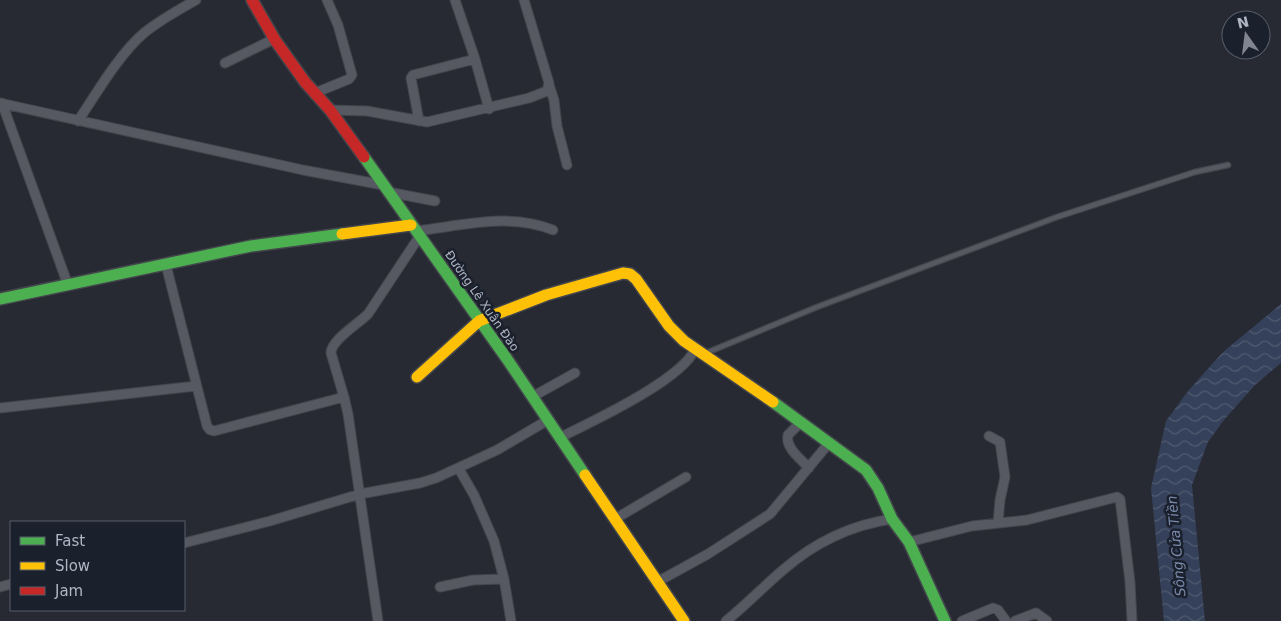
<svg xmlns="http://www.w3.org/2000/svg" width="1281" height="621" font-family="'DejaVu Sans',sans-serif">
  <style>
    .water { fill: url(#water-waves) }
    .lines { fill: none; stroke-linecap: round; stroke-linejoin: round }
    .lane-casing { stroke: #43454c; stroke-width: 7 }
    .street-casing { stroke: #43454c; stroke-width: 11 }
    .fast-casing { stroke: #43454c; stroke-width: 14 }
    .slow-casing { stroke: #43454c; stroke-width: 14 }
    .jam-casing { stroke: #43454c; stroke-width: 14 }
    .lane { stroke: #565961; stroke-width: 4.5 }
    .street { stroke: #565961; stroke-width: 9 }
    .fast { stroke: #4caf50; stroke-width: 11 }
    .slow { stroke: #ffc107; stroke-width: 11 }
    .jam { stroke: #c62828; stroke-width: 11 }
    .labels { text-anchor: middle; stroke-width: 5; stroke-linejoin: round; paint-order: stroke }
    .street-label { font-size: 12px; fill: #b0b6c4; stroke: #1b202d }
    .water-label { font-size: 14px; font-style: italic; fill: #798aab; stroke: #1b202d }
  </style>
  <defs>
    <pattern id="water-waves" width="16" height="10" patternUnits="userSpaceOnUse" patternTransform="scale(1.25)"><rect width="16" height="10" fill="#35415a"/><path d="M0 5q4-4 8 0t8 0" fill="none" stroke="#505a70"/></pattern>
  </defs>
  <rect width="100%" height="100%" fill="#272a32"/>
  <path class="water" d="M1281 304V363L1255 385 1224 420 1208 442 1192 485 1205 621H1164L1151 488 1166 421 1188 391 1223 352Z"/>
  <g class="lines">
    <g class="lane-casing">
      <path id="lane" d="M706 353 817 307 1057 217 1195 172 1228 165"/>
    </g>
    <g class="street-casing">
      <path id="street" d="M455 0 475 59 489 109
        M225 63 274 39
        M549 85 554 100 557 126 567 165
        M315 93 349 79 352 75 338 25 327 0
        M0 103 303 170 383 185
        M2 103 68 285
        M330 110 367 111 427 122 529 98 547 91 549 83 524 0
        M78 121C96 94 120 53 144 33 160 20 178 10 196 0
        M419 121 411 78 413 75 475 59
        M388 192 435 201
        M416 231C461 226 510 212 553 230
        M166 265 207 426 210 430 214 431 344 397
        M532 397 575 373
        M0 408 196 386
        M800 423 788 435C785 448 801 459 809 468
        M989 436 1000 442 1005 477 1000 500 998 523
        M559 438C591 422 682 380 695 349
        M459 469 474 495 494 541 504 579 511 621
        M615 519 686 477
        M909 542 972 526 1027 520 1117 497 1120 499 1130 582 1132 621
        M184 543 270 521 360 494 420 483 436 478 497 450 548 420
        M657 582 708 554 770 514 829 443
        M0 587 11 584
        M440 587 473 580 504 579
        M378 621 348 414 344 397 331 353C331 340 358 324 368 314L419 237
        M726 621C746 605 763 587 783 570 814 543 851 525 892 519
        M962 621 993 608 998 610 1006 621
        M1015 621 1036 613 1047 621"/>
    </g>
    <g class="fast-casing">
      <path id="fast" d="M364 157 507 359 585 475
        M0 299 251 246 342 234
        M773 402 866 470 878 488 892 519 909 542 945 621"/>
    </g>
    <g class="slow-casing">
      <path id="slow" d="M342 234 411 225
        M417 377 479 321 546 295 623 273 630 274 636 279 669 326 684 341 773 402
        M585 475 684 621"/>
    </g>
    <g class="jam-casing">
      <path id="jam" d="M252 0 275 40 305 82 330 110 364 157"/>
    </g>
    <use href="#lane" class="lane"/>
    <use href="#street" class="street"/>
    <use href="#fast" class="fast"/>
    <use href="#slow" class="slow"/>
    <use href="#jam" class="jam"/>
  </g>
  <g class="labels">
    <g class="street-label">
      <text transform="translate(482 301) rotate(55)" y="4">Đường Lê Xuân Đào</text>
    </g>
    <g class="water-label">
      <text transform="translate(1176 546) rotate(-95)" y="5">Sông Cửa Tiền</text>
    </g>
  </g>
  <rect x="10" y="521" width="175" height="90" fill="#1b202d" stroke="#575c69"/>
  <rect x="20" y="537" width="25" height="8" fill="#4caf50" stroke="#575c69"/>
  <text x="55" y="546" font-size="15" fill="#b0b6c4">Fast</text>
  <rect x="20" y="562" width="25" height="8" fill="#ffc107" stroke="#575c69"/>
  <text x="55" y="571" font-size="15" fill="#b0b6c4">Slow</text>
  <rect x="20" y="587" width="25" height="8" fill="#c62828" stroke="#575c69"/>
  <text x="55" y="596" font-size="15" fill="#b0b6c4">Jam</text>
  <g transform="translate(1246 35) rotate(346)"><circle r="24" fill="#1b202d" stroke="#575c69"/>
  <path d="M0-4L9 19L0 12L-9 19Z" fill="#808591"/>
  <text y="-8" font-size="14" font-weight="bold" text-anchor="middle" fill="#b0b6c4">N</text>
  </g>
</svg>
